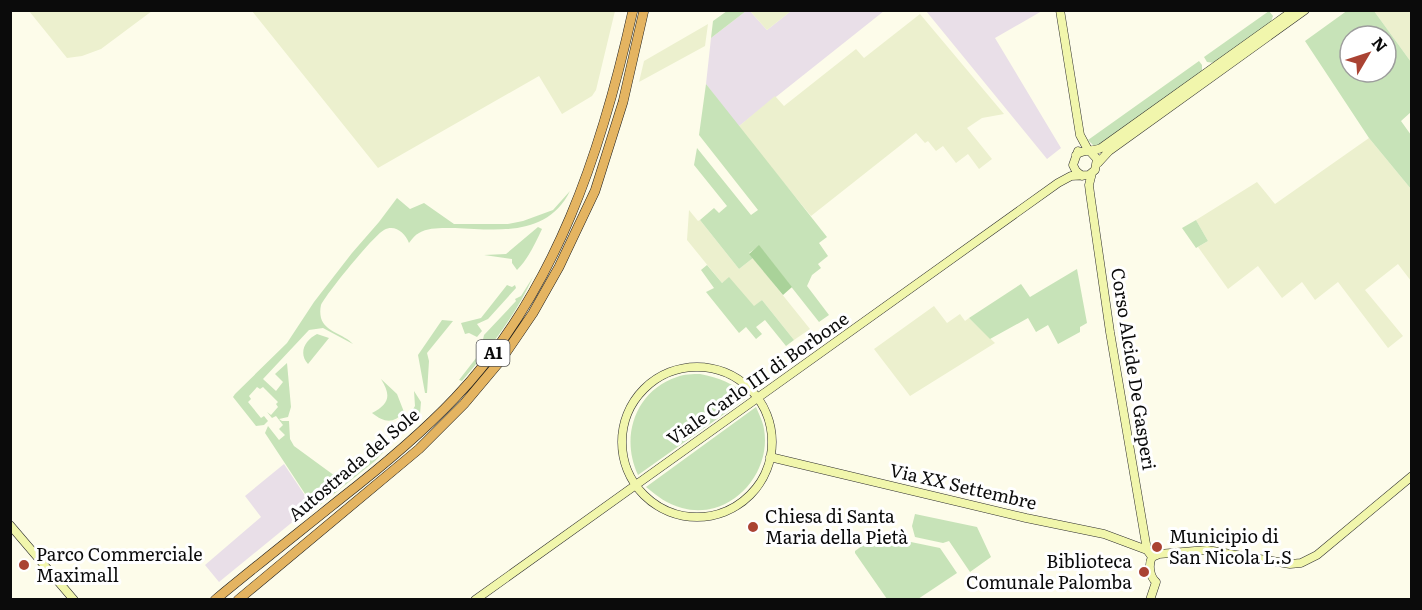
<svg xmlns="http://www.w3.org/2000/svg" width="1422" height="610" font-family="Literata,serif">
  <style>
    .industrial { fill: #e9dfe8 }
    .farmland { fill: #ecf0ce }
    .green { fill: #c7e3b8; fill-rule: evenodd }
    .forest { fill: #a9d299 }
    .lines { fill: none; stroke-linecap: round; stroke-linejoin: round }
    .secondary-casing { stroke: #2d2d2d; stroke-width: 9 }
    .highway-casing { stroke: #1c1c1c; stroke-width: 10 }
    .secondary { stroke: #f1f6ac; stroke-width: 8 }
    .highway { stroke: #e4b461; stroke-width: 9 }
    .poi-dot { fill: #aa4333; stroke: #fff; stroke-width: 2 }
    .labels { text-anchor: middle; stroke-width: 6; stroke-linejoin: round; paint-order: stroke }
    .shield { fill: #fff; stroke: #545454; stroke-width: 1.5 }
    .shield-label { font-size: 16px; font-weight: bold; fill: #0b0b0b }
    .street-label { font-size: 18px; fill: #0b0b0b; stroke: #fff }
    .poi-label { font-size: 18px; fill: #0b0b0b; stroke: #fff; text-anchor: start }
  </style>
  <rect width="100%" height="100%" fill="#fdfcea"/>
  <path class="industrial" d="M746 11H750L767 30 791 11H884L738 127 706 84 711 38Z
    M926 11H1042L995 38 1061 148 1047 159Z
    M284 464 312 506 219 582 205 565 261 517 245 496Z"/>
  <path class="farmland" d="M29 11H152L101 49 82 56 67 58Z
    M252 11H615L596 90 592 96 562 114 539 76 378 168Z
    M750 11H791L767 30Z
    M1374 11H1411V62Z
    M920 14 1004 114 982 118 967 128 992 159 979 169 968 154 956 163 943 146 936 151 928 141 925 143 916 133 811 216 738 127 775 96 784 106 856 49 864 58Z
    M708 24 705 46 639 82 644 61Z
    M1369 138 1411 189V281L1398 264 1365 290 1403 336 1388 348 1338 282 1315 300 1302 282 1282 298 1258 266 1228 289 1198 247 1208 241 1196 220 1257 182 1275 204Z
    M689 210 698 221 700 220 739 269 753 258 810 329 794 340 762 300 754 307 729 278 722 283 687 240Z
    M934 306 947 323 960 314 965 321 969 318 995 343 910 396 874 349Z"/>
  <path class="green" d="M1348 10 1374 11 1411 62V112L1401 121 1411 135V189L1369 138 1305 41ZM1350 36H1386V72H1350Z
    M727 11H746L711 38 713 21Z
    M1269 11 1273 16 1271 22 1215 63 1207 62 1204 57Z
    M1199 61 1202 65V71L1100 145 1094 146 1088 140Z
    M706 84 827 237 819 243 828 256 818 264 821 268 812 275 807 286 829 315 819 322 759 246 749 253 753 258 739 269 700 220 714 208 719 213 727 206 694 165 697 148 751 215 758 210 699 135Z
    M570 191C547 237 498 230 455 228 443 228 429 227 419 233 415 235 412 239 409 243 405 233 395 224 384 230 374 235 326 294 321 305 320 309 320 314 321 318 325 332 344 334 353 344L323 328 309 330 263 379 276 391 283 382 275 374 287 363 291 407 288 417 279 419 282 421H289L290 439 294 446 335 476 340 477 347 474 393 435 407 419 415 406 414 391 421 402 420 414 375 461 315 509 265 433 268 426 279 440 285 435 279 429 283 425 276 416 272 418 267 412 271 415 278 407 276 404 278 402 263 387 260 389 257 387 249 396 251 399 248 402 261 418 264 416 268 421 264 425 256 426 233 397 235 394 287 343 314 302 352 253 379 222 397 198 410 209 424 203 454 224H508L523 221 553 210Z
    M1196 220 1208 241 1196 248 1182 228Z
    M538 227 542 229C535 244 528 259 517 270L512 263V259L484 255 506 254Z
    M707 265 722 283 729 277 754 306 762 300 794 340 786 346 765 320 756 327 762 334 756 339 746 327 739 333 706 292 714 288 701 270Z
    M1077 269 1087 323 1080 327V332L1058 344 1048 325 1036 332 1028 318 990 339 969 318 1021 284 1030 297Z
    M533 277C516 315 489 349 462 381L459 380 480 353 484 335 516 301 515 299 521 296Z
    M507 285 512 287 515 285 516 288 488 319 477 324 482 331 477 337 469 333 465 334 461 323 481 318Z
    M442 320 453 321 427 353 429 361 427 393H425L418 355Z
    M317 334 329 338 308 364C298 353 305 340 317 334Z
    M700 374C719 378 734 383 748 397L638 475C620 437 635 391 677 377 684 374 693 374 700 374Z
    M381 379 397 394 404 412C393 424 385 423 372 413 390 404 391 395 381 379Z
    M756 407C759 414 763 422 764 429 772 475 729 521 682 508 667 504 657 496 646 487Z
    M915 514 977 527 991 557 970 572 949 541 943 543 915 537 912 526Z
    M877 535 940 548 957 573 918 599H887L855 553V551Z"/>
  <path class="forest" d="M759 245 792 287 783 295 749 254Z"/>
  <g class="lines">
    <g class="secondary-casing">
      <path id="secondary" d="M1078 151 1073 165 1076 171 1082 176
        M1076 155C1083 149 1092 152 1101 148L1294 10
        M1098 163 1109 151 1305 10
        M1092 173 1089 185 1090 193 1110 332 1147 550 1152 557
        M622 442a75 75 0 1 1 150 0a75 75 0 1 1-150 0Z
        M770 457 1026 518 1104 534 1147 550
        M10 525 74 600
        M1152 557 1159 554 1207 550 1290 564 1301 563 1317 555 1412 476
        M475 600 1058 183 1071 176 1089 175 1095 170 1097 159 1087 148 1080 135 1060 10
        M1150 600 1156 582C1150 577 1148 565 1152 557"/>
    </g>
    <g class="highway-casing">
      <path id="highway" d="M215 600C256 566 298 533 339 500 380 468 419 436 455 398 556 292 602 150 633 10
        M238 600 419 449 464 404 501 360 533 313 559 267 595 191 623 102 644 10"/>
    </g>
    <use href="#secondary" class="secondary"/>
    <use href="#highway" class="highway"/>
  </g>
  <g class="poi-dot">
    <circle cx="753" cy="527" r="6"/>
    <circle cx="1157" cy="547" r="6"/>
    <circle cx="24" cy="565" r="6"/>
    <circle cx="1144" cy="572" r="6"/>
  </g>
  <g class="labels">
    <rect class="shield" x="476.5" y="340" width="33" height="26" rx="4.5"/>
    <g class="shield-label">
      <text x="493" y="359">A1</text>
    </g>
    <g class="street-label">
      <text transform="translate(1133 369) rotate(81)" y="6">Corso Alcide De Gasperi</text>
      <text transform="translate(758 379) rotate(-35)" y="6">Viale Carlo III di Borbone</text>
      <text transform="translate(354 465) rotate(-40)" y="6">Autostrada del Sole</text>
      <text transform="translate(963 487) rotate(13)" y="6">Via XX Settembre</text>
    </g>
    <g class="poi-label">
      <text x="765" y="523">Chiesa di Santa<tspan x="765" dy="21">Maria della Pietà</tspan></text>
      <text x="1169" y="543">Municipio di<tspan x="1169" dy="21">San Nicola L.S</tspan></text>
      <text x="36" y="561">Parco Commerciale<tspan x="36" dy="21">Maximall</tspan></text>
      <text x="1132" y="568" text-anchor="end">Biblioteca<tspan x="1132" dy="21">Comunale Palomba</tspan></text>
    </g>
  </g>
  <rect width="1422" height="610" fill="none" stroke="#0b0b0b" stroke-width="24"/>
  <g transform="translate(1368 54) rotate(51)"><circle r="28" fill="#ffffff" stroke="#9d9d9d" stroke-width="1.5"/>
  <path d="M0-4.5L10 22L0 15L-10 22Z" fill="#aa4333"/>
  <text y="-9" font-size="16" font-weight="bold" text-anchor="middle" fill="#0b0b0b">N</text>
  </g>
</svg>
